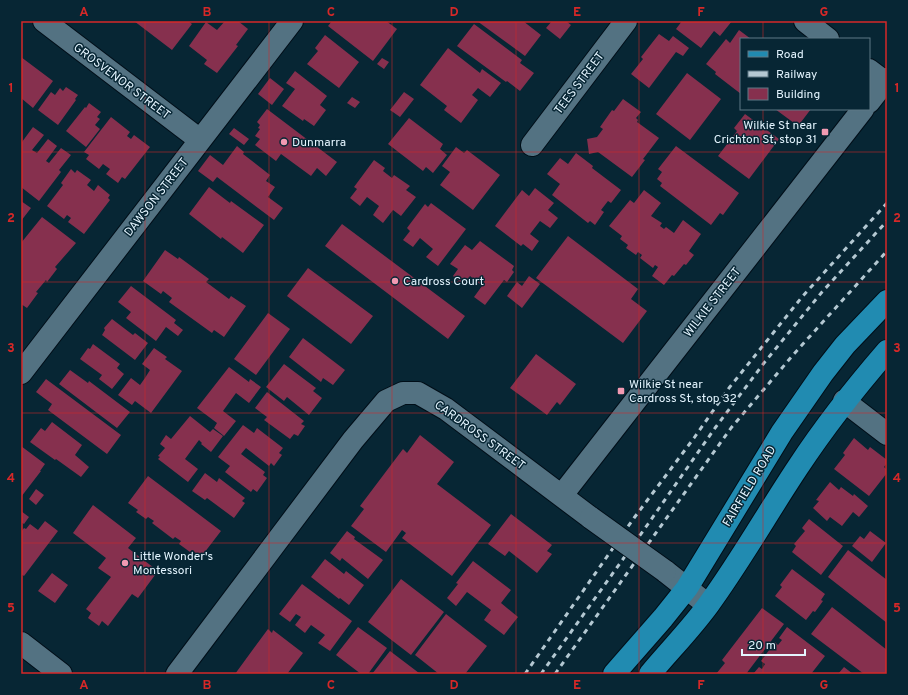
<svg xmlns="http://www.w3.org/2000/svg" width="908" height="695" font-family="Overpass,sans-serif">
  <style>
    .building { fill: #86304e }
    .lines { fill: none; stroke-linecap: round; stroke-linejoin: round }
    .minor-casing { stroke: #000e18; stroke-width: 24 }
    .major-casing { stroke: #000e18; stroke-width: 24 }
    .minor { stroke: #537282; stroke-width: 22 }
    .major { stroke: #218bb1; stroke-width: 22 }
    .rail { stroke: #b4c8d2; stroke-width: 3; stroke-dasharray: 5 5; stroke-linecap: butt }
    .minor-bridge-casing { stroke: #000e18; stroke-width: 24; stroke-linecap: butt }
    .minor-bridge { stroke: #537282; stroke-width: 22 }
    .grid { fill: none; stroke: #d62828; stroke-width: 1; stroke-opacity: 0.55 }
    .poi-dot { fill: #f19ab2; stroke: #072634; stroke-width: 1.5 }
    .labels { text-anchor: middle; stroke-width: 3; stroke-linejoin: round; paint-order: stroke }
    .street-label { font-size: 12px; fill: #e3f4fe; stroke: #072634 }
    .poi-label { font-size: 12px; fill: #e3f4fe; stroke: #072634; text-anchor: start }
    .neatline { fill: none; stroke: #d62828; stroke-width: 1.5 }
    .grid-label { font-size: 13px; text-anchor: middle; font-weight: bold; fill: #d62828 }
  </style>
  <rect width="100%" height="100%" fill="#072634"/>
  <path class="building" d="M134 21H188L192 24 172 50Z
    M225 21H238L248 29 236 45 238 46 217 73 204 64 207 60 189 46 206 22 217 30Z
    M332 21H386L397 29 373 61 328 26Z
    M477 21H523L541 35 525 56Z
    M552 21H566L571 25 560 39 546 28Z
    M682 21H732L720 36 714 31 701 48 676 29Z
    M474 24 522 60 520 63 534 73 520 91 507 81 506 82 457 46Z
    M739 30 751 39H741V94L715 74 716 72 706 64 726 39 730 43Z
    M659 34 669 41 673 36 689 48 683 56 676 52 649 88 631 74 643 59 641 57Z
    M325 35 359 62 339 88 307 64 318 51 315 48Z
    M448 48 480 73 482 69 501 83 490 97 478 88 472 95 478 100 461 123 444 110 447 106 420 85Z
    M21 57 53 81 33 108 21 98Z
    M382 58 389 62 384 69 377 64Z
    M295 71 327 96 320 105 326 110 314 126 304 119 303 121 282 106 295 89 286 83Z
    M687 73 721 99 690 140 656 114Z
    M270 78 284 89 272 105 258 94Z
    M66 87 78 95 75 99 76 100 58 125 38 110 51 92 55 95 60 88 63 91Z
    M404 92 414 99 400 117 390 110Z
    M352 97 360 102 355 108 347 103Z
    M623 99 641 112 636 118 638 120 637 122 659 138 643 159 645 160 632 177 598 152 589 154 587 139 597 137 603 129 600 127 612 110 614 111Z
    M89 103 101 112 97 117 100 119 95 125 100 129 86 147 66 131 85 107 86 108Z
    M267 109 337 162 326 176 317 168 311 176 281 154 276 161 255 145 260 139 255 136 260 129 258 128 260 125 257 122Z
    M775 109H811L798 126Z
    M745 114 779 139 749 179 718 156 737 131 734 128Z
    M111 117 130 132 127 136 131 139 134 135 150 147 125 179 122 177 118 183 106 174 110 169 103 164 99 169 86 159 89 155 84 152Z
    M409 118 443 144 440 149 447 155 433 173 426 167 423 171 388 144Z
    M33 127 44 135 32 150 37 153 48 139 57 146 46 161 49 163 61 148 71 155 59 170 61 172 39 201 21 187V141L22 142Z
    M234 128 249 139 244 145 229 134Z
    M237 146 244 152 243 154 270 175 266 181 275 187 268 197 283 208 274 220 217 177 213 182 198 171 210 155 223 165Z
    M676 146 739 193 723 215 720 213 711 225 660 186 662 183 657 179 662 172 658 169Z
    M456 147 464 153 467 150 500 175 473 210 440 185 450 172 442 166Z
    M576 153 593 166 592 168 621 190 611 203 608 201 601 210 604 212 595 225 590 221 588 223 552 195 560 184 547 174 560 158 568 164Z
    M374 160 385 168 383 171 392 178 394 175 410 186 406 190 416 197 401 216 393 210 383 223 373 215 379 206 367 197 360 206 350 198 357 189 354 187Z
    M71 169 75 173 77 170 91 180 87 185 94 191 98 185 110 195 108 198 110 200 84 234 68 222 71 218 67 215 64 219 47 206 63 185 61 183Z
    M209 187 230 203 231 201 264 225 243 253 222 237 221 239 189 214Z
    M535 188 554 203 548 210 558 218 550 228 540 221 530 234 539 241 532 251 523 244 521 246 495 226 522 190 529 196Z
    M644 190 661 203 651 216 662 223 660 226 664 229 666 227 674 233 683 220 701 234 689 251 694 255 686 265 684 264 674 276 672 275 664 285 652 276 658 267 655 265 653 268 640 258 642 255 638 252 636 255 626 248 628 245 620 239 622 236 609 226 630 200 634 203Z
    M21 201 31 208 21 221Z
    M431 203 466 229 438 266 426 257 433 249 420 238 413 247 403 240 410 231 407 228 425 204 428 207Z
    M42 217 76 243 55 267 57 269 47 282 46 280 36 292 38 293 27 308 21 304V243Z
    M342 224 465 316 448 339 325 246Z
    M568 236 638 289 631 299 647 311 623 343 536 278Z
    M480 241 514 266 512 270 514 272 507 282 504 280 485 305 474 297 482 286 470 276 464 285 453 276 458 269 450 264 465 245 472 250Z
    M165 250 178 259 179 257 209 279 206 282 229 299 231 296 246 306 224 337 214 330 212 333 169 302 172 298 163 291 161 294 143 281Z
    M308 268 373 316 351 344 287 296Z
    M529 276 540 284 522 308 507 296 517 282 522 286Z
    M131 286 176 320 174 323 183 330 178 336 166 327 156 341 126 318 131 312 118 302Z
    M268 313 290 329 256 375 234 359Z
    M112 319 133 335 135 333 148 343 135 360 102 335 105 330 104 328Z
    M303 338 345 370 333 385 323 378 321 382 289 357Z
    M93 344 120 364 117 368 124 374 112 389 99 379 102 375 80 359 88 348 90 349Z
    M154 348 167 357 165 359 182 371 151 413 135 401 132 405 118 395 131 378 140 385 145 378 150 370 142 364Z
    M536 354 576 384 560 405 557 402 547 415 510 388Z
    M284 364 316 388 313 391 322 398 309 415 287 397 284 401 266 387Z
    M229 367 249 382 250 379 261 387 249 403 236 393 223 411 236 421 224 436 214 428 217 423 197 408Z
    M70 370 88 383 89 381 130 412 117 428 59 384Z
    M46 379 121 435 107 454 48 410 52 404 36 392Z
    M267 392 304 421 301 424 305 426 298 436 294 434 290 439 264 420 267 417 255 408Z
    M190 416 210 432 213 429 223 436 211 452 201 444 202 443 199 440 185 459 198 469 188 482 158 459 160 457 158 456 165 448 160 444 166 435 171 439Z
    M52 422 82 445 75 455 89 467 81 477 56 459 55 460 30 442 41 428 45 431Z
    M243 425 254 433 257 428 283 448 279 453 282 455 274 466 271 463 269 466 246 448 241 454 265 472 263 475 267 478 257 492 253 489 251 492 225 472 230 466 218 457Z
    M420 435 454 462 437 484 491 525 452 576 402 538 406 533 402 530 386 552 351 526 364 509 360 506 403 449 407 453Z
    M854 438 868 450 870 447 887 460V463L884 467 887 470V473L869 496 834 469 845 455 843 453Z
    M21 446 45 464 40 471H41L21 497Z
    M205 473 217 482 219 478 245 498 242 501 245 503 234 518 207 498 205 500 192 491Z
    M148 476 221 531 201 557 192 550 190 552 179 544 181 541 175 537 173 539 152 523 154 521 148 517 146 519 136 512 138 510 128 503Z
    M830 482 839 490 841 487 853 496 854 494 868 506 859 517 853 512 842 526 830 517 827 521 813 508 819 501 816 500Z
    M36 489 44 495 36 505 29 499Z
    M93 505 136 538 128 548 158 571 138 598 132 594 108 626 102 621 99 626 88 618 91 613 86 609 111 577 98 568 106 558 73 533Z
    M21 511 29 517 24 524 21 522Z
    M511 514 552 545 547 551 552 554 537 573 509 551 505 556 488 544Z
    M809 519 843 546 821 575 792 552 796 546 794 544 805 531 802 528Z
    M45 521 58 531 24 576 21 574V532L24 528 26 529 30 524 38 530Z
    M347 531 355 537 354 539 383 560 368 579 342 558 340 561 330 553Z
    M870 531 886 543 872 562 852 546 860 536 864 539Z
    M848 550 887 580V623L828 577Z
    M325 559 344 574 346 571 364 585 349 605 340 598 339 599 311 577Z
    M473 561 511 590 501 603 518 617 504 635 484 620 491 610 467 592 456 606 447 598 458 584 456 583Z
    M792 569 825 594 821 600 823 601 815 612 813 611 806 620 775 596 782 587 780 585Z
    M52 573 68 585 55 603 38 591Z
    M401 579 444 612 411 655 368 622Z
    M302 584 352 621 330 651 318 643 325 635 311 625 305 633 295 625 301 617 296 614 290 622 279 614Z
    M832 607 887 650V674H864L811 634Z
    M762 608 784 624 746 674H716L725 663 722 660Z
    M446 614 487 646 465 674H439L415 655Z
    M358 627 387 648 368 674H361L336 655Z
    M787 627 825 656 811 674H753L759 667 762 669 765 664 761 661 775 642 778 645 782 640 779 638Z
    M268 629 272 633 273 630 303 653 287 674H235Z
    M390 651 419 673 418 674H372Z
    M844 667 853 674H838Z"/>
  <g class="lines">
    <g class="minor-casing">
      <path id="minor" d="M44 21 200 140
        M805 21 828 39
        M869 70 885 82
        M869 102 887 79
        M532 145 626 21
        M21 373 292 21
        M844 401 887 434
        M562 495 863 109
        M665 571 708 605
        M21 643 61 674
        M177 674 353 440 386 401 403 393H418L446 409 591 518"/>
    </g>
    <g class="major-casing">
      <path id="major" d="M614 674 663 618 687 588 782 432 823 373 845 345 887 301
        M650 674C669 651 691 629 709 604 741 560 768 512 798 467 825 426 855 388 887 351"/>
    </g>
    <use href="#minor" class="minor"/>
    <use href="#major" class="major"/>
    <path class="rail" d="M525 674 634 518 694 438 729 388 802 297 887 203
      M541 674 648 524 715 428 764 363 822 292 887 221
      M555 674 731 428 793 355 887 251"/>
    <g class="minor-bridge-casing">
      <path id="minor-bridge" d="M591 518 665 571"/>
    </g>
    <use href="#minor-bridge" class="minor-bridge"/>
  </g>
  <path class="grid" d="M145 21V674M269 21V674M392 21V674M516 21V674M639 21V674M763 21V39M763 109V674M21 152H887M21 282H887M21 413H887M21 543H887"/>
  <g class="poi-dot">
    <rect x="821" y="128" width="8" height="8" rx="2"/>
    <circle cx="284" cy="142" r="4"/>
    <circle cx="395" cy="281" r="4"/>
    <rect x="617" y="387" width="8" height="8" rx="2"/>
    <circle cx="125" cy="563" r="4"/>
  </g>
  <g class="labels">
    <g class="street-label">
      <text transform="translate(122 81) rotate(37)" y="4">GROSVENOR STREET</text>
      <text transform="translate(579 83) rotate(-53)" y="4">TEES STREET</text>
      <text transform="translate(156 197) rotate(-52)" y="4">DAWSON STREET</text>
      <text transform="translate(712 302) rotate(-52)" y="4">WILKIE STREET</text>
      <text transform="translate(480 435) rotate(36)" y="4">CARDROSS STREET</text>
      <text transform="translate(749 486) rotate(-59)" y="4">FAIRFIELD ROAD</text>
    </g>
    <g class="poi-label">
      <text x="817" y="129" text-anchor="end">Wilkie St near<tspan x="817" dy="14">Crichton St, stop 31</tspan></text>
      <text x="292" y="146">Dunmarra</text>
      <text x="403" y="285">Cardross Court</text>
      <text x="629" y="388">Wilkie St near<tspan x="629" dy="14">Cardross St, stop 32</tspan></text>
      <text x="133" y="560">Little Wonder's<tspan x="133" dy="14">Montessori</tspan></text>
    </g>
  </g>
  <rect width="908" height="695" fill="none" stroke="#072634" stroke-width="44"/>
  <rect x="740" y="38" width="130" height="72" fill="#072634" stroke="#5f7885"/>
  <rect x="748" y="51" width="20" height="6" fill="#218bb1" stroke="#5f7885"/>
  <text x="776" y="58" font-size="12" fill="#e3f4fe">Road</text>
  <rect x="748" y="71" width="20" height="6" fill="#b4c8d2" stroke="#5f7885"/>
  <text x="776" y="78" font-size="12" fill="#e3f4fe">Railway</text>
  <rect x="748" y="88" width="20" height="12" fill="#86304e" stroke="#5f7885"/>
  <text x="776" y="98" font-size="12" fill="#e3f4fe">Building</text>
  <path d="M742 649v6h63v-6" fill="none" stroke="#e3f4fe" stroke-width="2"/>
  <text x="748" y="649" font-size="12" fill="#e3f4fe" stroke="#072634" stroke-width="3" paint-order="stroke">20 m</text>
  <rect x="22" y="22" width="864" height="651" class="neatline"/>
  <g class="grid-label">
    <text x="84" y="16">A</text>
    <text x="207" y="16">B</text>
    <text x="331" y="16">C</text>
    <text x="454" y="16">D</text>
    <text x="577" y="16">E</text>
    <text x="701" y="16">F</text>
    <text x="824" y="16">G</text>
    <text x="11" y="92">1</text>
    <text x="897" y="92">1</text>
    <text x="11" y="222">2</text>
    <text x="897" y="222">2</text>
    <text x="11" y="352">3</text>
    <text x="897" y="352">3</text>
    <text x="11" y="482">4</text>
    <text x="897" y="482">4</text>
    <text x="11" y="612">5</text>
    <text x="897" y="612">5</text>
    <text x="84" y="689">A</text>
    <text x="207" y="689">B</text>
    <text x="331" y="689">C</text>
    <text x="454" y="689">D</text>
    <text x="577" y="689">E</text>
    <text x="701" y="689">F</text>
    <text x="824" y="689">G</text>
  </g>
</svg>
